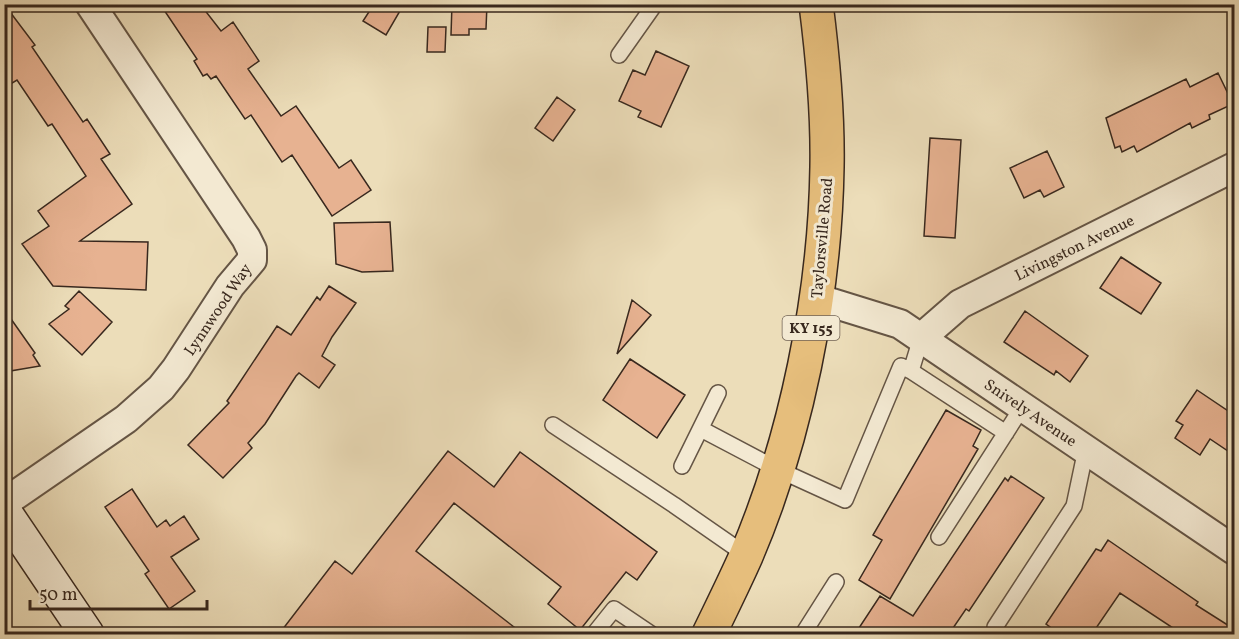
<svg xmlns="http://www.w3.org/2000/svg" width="1239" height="639" font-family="Vollkorn,serif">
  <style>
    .building { fill: #e7b291; stroke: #38281e; stroke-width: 1.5 }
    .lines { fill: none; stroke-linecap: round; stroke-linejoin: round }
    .lane-casing { stroke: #655545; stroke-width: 18 }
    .street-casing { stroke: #655545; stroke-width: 32 }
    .secondary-casing { stroke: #38281e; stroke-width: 36 }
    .primary-casing { stroke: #38281e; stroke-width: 36 }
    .lane { stroke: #f3e9d2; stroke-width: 15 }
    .street { stroke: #f3e9d2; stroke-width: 28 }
    .secondary { stroke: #f3e9d2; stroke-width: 33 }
    .primary { stroke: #e6be7c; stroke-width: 33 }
    .labels { text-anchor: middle; stroke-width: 6; stroke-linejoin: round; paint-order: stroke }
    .shield { fill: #f3e9d2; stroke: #706254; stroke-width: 1.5 }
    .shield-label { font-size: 15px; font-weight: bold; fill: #38281e }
    .street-label { font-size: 16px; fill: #38281e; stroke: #f3e9d2 }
  </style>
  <rect width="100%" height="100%" fill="#ecddb9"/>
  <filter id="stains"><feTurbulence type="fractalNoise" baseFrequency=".00333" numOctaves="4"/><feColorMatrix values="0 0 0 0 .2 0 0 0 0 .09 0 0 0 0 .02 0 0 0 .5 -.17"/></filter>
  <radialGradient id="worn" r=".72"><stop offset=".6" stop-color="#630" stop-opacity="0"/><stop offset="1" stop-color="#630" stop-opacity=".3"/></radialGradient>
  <path class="building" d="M4 4 35 45 32 47 83 122 87 119 110 154 101 159 132 204 80 241 148 242 146 290 53 286 22 244 49 226 38 211 86 176 52 124 48 126 17 80 4 88Z
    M160 4H200L221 31 233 22 259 61 248 69 281 116 296 106 339 168 351 160 371 190 332 216 292 155 282 162 251 115 245 119 216 76 211 79 207 74 203 76 194 61 197 59Z
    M374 4H404L386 35 363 21Z
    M452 4H487L486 29H469V35H451Z
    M428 27H446L445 52H427Z
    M656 51 689 66 661 127 638 117 641 111 619 101 633 70 645 75Z
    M1218 73 1233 104 1209 115 1210 119 1192 128 1190 123 1137 152 1134 146 1122 152 1120 146 1115 148 1106 118 1186 79 1190 87Z
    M557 97 575 110 553 141 535 128Z
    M930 138 961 140 955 238 924 236Z
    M1047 151 1064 187 1044 197 1040 190 1024 198 1010 168Z
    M390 222 393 271 362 272 336 264 334 223Z
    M1121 257 1161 283 1141 314 1100 288Z
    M329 286 356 303 332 337 322 356 335 365 319 388 299 373 296 376 265 424 248 443 252 448 223 478 188 445 229 403 227 401 236 388 277 326 291 335 317 297 320 300Z
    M79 291 112 322 82 355 49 324 69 309 65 306Z
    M632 300 651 315 617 354Z
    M4 309 35 353 33 355 40 366 4 372Z
    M1025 311 1088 356 1070 382 1056 371 1054 375 1004 342Z
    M630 359 685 395 657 438 603 400Z
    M1197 390 1234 415V455L1210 439 1200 455 1175 438 1183 425 1176 421Z
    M946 410 981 430 973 446 978 449 890 599 859 580 882 540 873 535Z
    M448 451 494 487 520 452 657 552 637 580 626 572 580 630 548 604 561 587 454 503 416 551 523 634H279L335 561 352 574Z
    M1011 476 1044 498 969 611 966 609 949 634H855L880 596 913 616 1005 478 1008 481Z
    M132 489 157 527 166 520 170 526 184 516 199 539 171 557 195 591 169 609 145 574 149 571 105 507Z
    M1108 540 1198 602 1196 605 1234 629V634H1182L1120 593 1092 634H1045L1050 627 1046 624 1096 549 1101 551Z"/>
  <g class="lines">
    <g class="lane-casing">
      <path id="lane" d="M619 55 655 4
        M911 371 1006 433
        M553 425 674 505 746 555
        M701 429 777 469 845 500 901 366 911 371 921 338
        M682 466 718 393
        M939 537 1023 406
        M995 627 1074 506 1086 449
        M594 634 614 609 651 634
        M803 634 836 582"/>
    </g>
    <g class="street-casing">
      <path id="street" d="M816 298 900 324 1234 550
        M921 338 960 304 1234 167
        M4 503 126 419 161 388 176 369 230 286 252 260V250L246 238 90 4"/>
    </g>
    <g class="secondary-casing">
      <path id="secondary" d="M4 511 87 634"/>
    </g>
    <g class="primary-casing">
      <path id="primary" d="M709 634C721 609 734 583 746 556 796 439 825 296 827 167 828 113 823 59 816 4"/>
    </g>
    <use href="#lane" class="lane"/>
    <use href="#street" class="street"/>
    <use href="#secondary" class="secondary"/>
    <use href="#primary" class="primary"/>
  </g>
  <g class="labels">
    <rect class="shield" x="782.5" y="316" width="57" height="24" rx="4.5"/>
    <g class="shield-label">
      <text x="811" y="333">KY 155</text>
    </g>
    <g class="street-label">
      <text transform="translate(821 238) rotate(-85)" y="6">Taylorsville Road</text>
      <text transform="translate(1074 247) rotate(-26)" y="6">Livingston Avenue</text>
      <text transform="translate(217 309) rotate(-56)" y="6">Lynnwood Way</text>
      <text transform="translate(1031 412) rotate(34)" y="6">Snively Avenue</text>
    </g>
  </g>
  <rect width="1239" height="639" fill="none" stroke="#ecddb9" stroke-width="24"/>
  <rect x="6" y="6" width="1227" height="627" fill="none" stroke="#38281e" stroke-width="3"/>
  <rect x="12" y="12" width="1215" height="615" fill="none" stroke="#38281e" stroke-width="1.5"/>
  <path d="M30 600v9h177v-9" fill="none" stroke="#38281e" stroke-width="3"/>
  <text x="39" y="600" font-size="18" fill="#38281e" stroke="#f3e9d2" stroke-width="4.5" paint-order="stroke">50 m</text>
  <rect width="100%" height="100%" filter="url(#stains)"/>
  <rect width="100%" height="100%" fill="url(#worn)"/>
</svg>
